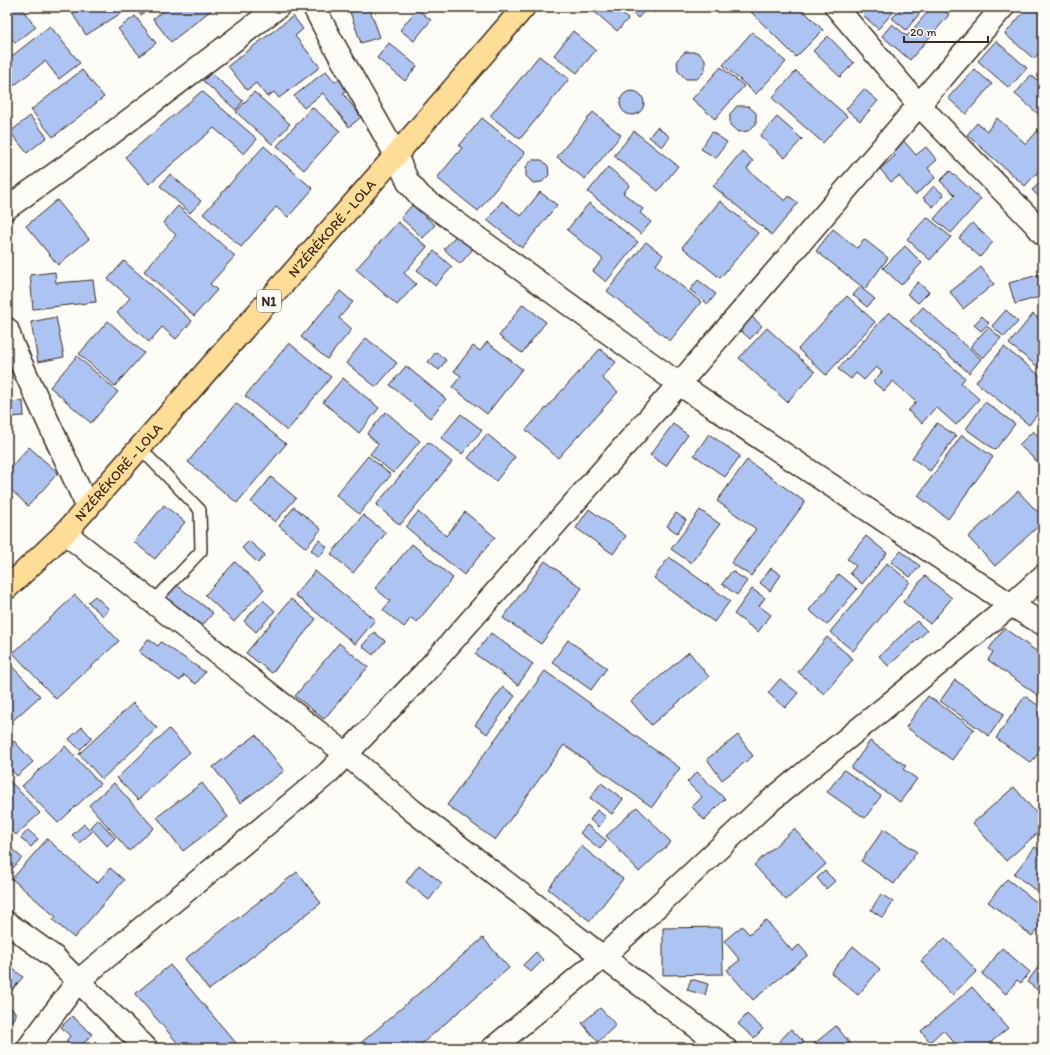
<svg xmlns="http://www.w3.org/2000/svg" width="1050" height="1055" font-family="Itim,sans-serif">
  <style>
    .building { fill: #adc4f2; stroke: #3b2a1e }
    .lines { fill: none; stroke-linecap: round; stroke-linejoin: round }
    .service-casing { stroke: #3b2a1e; stroke-width: 14 }
    .minor-casing { stroke: #3b2a1e; stroke-width: 25 }
    .trunk-casing { stroke: #3b2a1e; stroke-width: 25 }
    .service { stroke: #fdfcf7; stroke-width: 11 }
    .minor { stroke: #fdfcf7; stroke-width: 22 }
    .trunk { stroke: #fedd96; stroke-width: 22 }
    .labels { text-anchor: middle; stroke-width: 4; stroke-linejoin: round; paint-order: stroke }
    .shield { fill: #fdfcf7; stroke: #75695f; stroke-width: 1 }
    .shield-label { font-size: 13px; font-weight: bold; fill: #3b2a1e }
    .street-label { font-size: 14px; fill: #3b2a1e; stroke: #fdfcf7 }
  </style>
  <rect width="100%" height="100%" fill="#fdfcf7"/>
  <filter id="ink" filterUnits="userSpaceOnUse"><feTurbulence type="fractalNoise" baseFrequency=".025" numOctaves="2"/><feDisplacementMap in="SourceGraphic" scale="8" xChannelSelector="R" yChannelSelector="G"/><feConvolveMatrix kernelMatrix="1 2 1 2 8 2 1 2 1" color-interpolation-filters="sRGB"/></filter>
  <g filter="url(#ink)">
    <path class="building" d="M7 7H20L36 27 15 43 7 32Z
      M81 7H126L128 9 86 35 72 13Z
      M135 7H151L141 15Z
      M168 7H215L171 42 153 19Z
      M365 7H369L380 37 361 43 350 12Z
      M589 7H614L628 19 617 31Z
      M625 7H659L654 13 648 7 638 18Z
      M756 7H800L823 30 796 57 751 12Z
      M870 7H893L896 9 878 29 863 15Z
      M901 7H925L906 30 892 18 902 8Z
      M932 7H940L949 15 910 60 882 36 892 24 907 36Z
      M1028 7H1043V48L1034 59 1005 34Z
      M417 9 431 20 414 41 400 30Z
      M135 16 156 43 140 56 118 29Z
      M293 16 303 29 295 36 320 67 279 98 274 92 267 97 256 83 247 90 228 66Z
      M50 26 80 63 59 79 45 61 11 88 7 83V60Z
      M573 31 596 50 577 73 554 55Z
      M752 32 786 62 756 94 723 65Z
      M828 36 854 63 840 77 813 51Z
      M996 41 1027 68 1009 88 978 61Z
      M389 43 417 66 405 81 377 58Z
      M685 52H697L705 59V71L697 79H686L678 71 677 60Z
      M539 56 569 79 520 139 490 116Z
      M721 67 744 86 715 119 692 99Z
      M974 69 992 84 966 114 948 98Z
      M82 70 104 97 53 137 31 110Z
      M326 71 335 82 342 77 350 87 343 93 361 117 349 127 323 93 304 108 294 96Z
      M796 71 847 116 823 143 772 98Z
      M211 73 243 101 236 110 203 81Z
      M1031 75 1037 80 1041 75 1043 76V118L1015 94Z
      M864 89 878 101 860 121 846 109Z
      M202 91 257 139 244 154 214 128 149 184 125 157Z
      M620 103a12 12 0 1 1 24 0a12 12 0 1 1-24 0Z
      M254 92 290 124 272 144 236 112Z
      M737 106H748L756 113V124L748 131 738 132 730 125V114Z
      M312 107 340 131 304 170 277 146Z
      M593 112 621 135 585 179 557 157Z
      M30 116 47 137 27 153 10 132Z
      M777 117 802 139 785 158 760 136Z
      M482 118 525 153 478 211 437 178 462 148 459 146Z
      M997 118 1026 144 1042 126 1043 127V166L1025 186 967 135 977 123 987 131Z
      M657 127 670 137 662 147 649 137Z
      M634 131 678 166 658 191 614 156Z
      M712 132 727 142 716 158 701 149Z
      M902 139 916 155 926 147 937 160 928 168 935 178 915 195 899 176 891 182 880 169 895 156 889 150Z
      M264 146 313 189 288 217 276 207 241 247 203 214Z
      M742 151 753 161 747 169 785 201 789 196 798 203 772 235 713 186Z
      M532 160H542L548 166 549 175 542 182 533 183 526 176V167Z
      M608 167 630 185 623 193 643 209 640 213 651 222 641 234 588 192Z
      M950 171 981 199 951 233 934 219 955 195 940 181Z
      M7 173 11 178 7 181Z
      M170 174 201 201 190 213 160 186Z
      M1043 180V201L1032 190Z
      M934 186 944 195 933 207 923 198Z
      M540 192 557 205 522 248 487 220 502 201 521 216Z
      M57 200 89 239 58 265 26 226Z
      M720 201 758 233 720 278 682 247Z
      M589 203 638 242 606 282 593 271 603 259 567 230Z
      M412 205 435 225 423 238 401 218Z
      M178 206 235 256 210 284 217 290 194 316 144 271 176 235 163 223Z
      M927 217 951 237 930 260 907 239Z
      M398 222 427 247 404 273 416 284 397 305 356 269Z
      M972 223 993 242 980 257 959 238Z
      M462 229 478 243 460 264 444 249Z
      M833 229 857 248 864 239 888 258 865 289 816 251Z
      M646 242 663 255 656 265 701 302 670 341 607 291Z
      M905 246 922 263 901 285 883 268Z
      M434 251 452 267 435 286 417 270Z
      M124 261 192 321 176 339 162 327 149 342 117 313 130 298 108 279Z
      M981 267 994 284 963 309 950 292Z
      M55 272 56 283 93 280 96 302 33 309 30 275Z
      M1041 274 1043 282V296L1015 304 1009 283Z
      M698 280 716 294 708 304 690 290Z
      M918 282 929 292 918 303 907 294Z
      M860 287 875 299 867 307 853 295Z
      M340 291 353 302 339 318 352 329 327 359 301 337Z
      M847 296 875 322 826 375 798 349Z
      M523 304 546 322 522 353 499 336Z
      M923 307 981 359 969 373 910 321Z
      M1006 310 1018 322 1004 337 992 326Z
      M889 312 965 378 961 383 979 399 956 425 936 407 922 423 908 411 916 402 893 381 884 391 873 382 882 372 876 367 864 380 856 373 851 379 838 369Z
      M1033 314 1043 322V369L1042 370 1009 344Z
      M751 316 762 326 750 339 739 329Z
      M982 316 989 323 981 331 974 325Z
      M56 317 64 357 38 362 31 322Z
      M108 321 144 353 115 386 79 354Z
      M988 327 1001 338 983 358 970 347Z
      M767 328 815 372 787 402 739 358Z
      M366 338 397 363 376 387 346 363Z
      M487 342 522 369 487 414 452 387 461 376 454 371 473 346 480 351Z
      M289 343 331 377 287 431 245 396Z
      M1004 347 1043 378V390L1040 394 1043 396V407L1029 425 976 382Z
      M600 349 616 362 602 378 618 392 558 458 526 430Z
      M436 352 446 360 439 370 428 362Z
      M77 356 118 392 91 423 50 387Z
      M406 366 446 399 430 418 390 385Z
      M343 378 379 408 359 433 323 402Z
      M23 401 24 416 10 417 8 402Z
      M985 402 1015 424 995 450 966 429Z
      M236 403 286 444 237 503 188 462Z
      M386 412 420 441 393 473 370 454 378 444 367 434Z
      M461 414 482 430 462 454 441 438Z
      M937 423 956 436 930 471 912 458Z
      M673 424 688 435 666 466 650 455Z
      M1033 431 1043 440V467L1019 445Z
      M487 434 515 457 496 481 468 458Z
      M709 434 740 456 725 477 694 455Z
      M962 435 993 457 948 519 918 496Z
      M428 442 452 462 400 525 376 505Z
      M29 447 58 473 28 506 7 486V471Z
      M368 456 391 475 359 514 336 495Z
      M747 460 805 502 751 576 731 563 756 529 717 501Z
      M271 477 296 498 275 522 251 502Z
      M1018 491 1043 518V522L995 566 968 537Z
      M7 492 13 498 7 505Z
      M164 505 185 522 155 559 134 542Z
      M294 507 321 529 306 548 279 526Z
      M589 509 626 536 613 554 576 528Z
      M700 510 720 524 691 563 671 549Z
      M418 512 446 536 465 512 495 537 464 575 406 527Z
      M676 513 686 520 677 533 667 526Z
      M363 515 386 533 353 573 331 554Z
      M866 536 887 553 862 584 850 573 856 566 847 559Z
      M319 540 327 547 319 557 311 550Z
      M249 541 265 555 258 563 242 548Z
      M412 544 453 578 417 622 411 618 404 627 383 610 390 601 375 588Z
      M901 551 920 566 910 577 891 562Z
      M669 557 730 601 714 622 654 578Z
      M545 561 582 588 541 644 503 618Z
      M235 562 264 589 234 622 205 595Z
      M887 563 910 582 853 651 830 632Z
      M771 568 781 575 770 591 760 583Z
      M315 571 375 620 355 644 295 595Z
      M732 571 747 581 737 595 722 584Z
      M839 574 857 589 827 625 809 610Z
      M925 576 952 598 930 624 903 602Z
      M174 583 213 613 201 627 162 598Z
      M752 589 765 598 759 606 771 615 758 632 734 614Z
      M75 595 119 641 56 699 13 653Z
      M95 596 109 609 103 616 88 602Z
      M291 599 316 619 272 673 246 653Z
      M263 600 275 611 256 632 244 621Z
      M917 621 927 631 888 666 879 656Z
      M1004 628 1043 656V699L988 660 993 652 989 649Z
      M374 632 385 641 373 655 362 646Z
      M491 633 533 664 518 685 475 654Z
      M827 637 853 659 824 694 798 672Z
      M148 639 158 646 161 642 205 672 196 684 184 675 180 681 139 652Z
      M568 640 607 668 591 690 552 662Z
      M339 643 368 667 324 719 295 696Z
      M689 652 709 677 651 725 631 701Z
      M7 661 40 696 7 726Z
      M545 671 680 768 652 807 564 745 495 840 447 805Z
      M780 679 798 693 785 708 768 693Z
      M955 680 1004 714 989 736 940 701Z
      M503 687 515 696 487 734 475 725Z
      M928 696 974 729 952 760 906 727Z
      M1025 696 1043 709V747L1031 763 996 738Z
      M133 703 157 728 102 779 79 754Z
      M82 727 92 738 80 750 69 739Z
      M169 729 190 752 138 800 117 778Z
      M256 735 284 771 240 803 213 767Z
      M738 735 753 756 722 780 707 759Z
      M14 741 33 762 17 776 7 766V747Z
      M870 741 906 766 903 769 917 779 900 802 851 768Z
      M65 746 100 784 58 823 22 786Z
      M844 770 881 796 865 818 827 792Z
      M697 772 725 799 704 820 692 807 702 797 687 782Z
      M7 778 40 813 16 835 7 826Z
      M114 783 154 828 129 851 89 805Z
      M202 783 228 817 183 851 157 817Z
      M601 783 623 799 612 814 590 798Z
      M1014 787 1043 821V828L1006 861 973 823Z
      M637 807 671 842 639 872 606 836Z
      M597 810 606 817 599 827 590 820Z
      M98 819 115 838 107 846 90 827Z
      M84 824 92 832 79 843 72 835Z
      M587 825 607 841 600 849 580 833Z
      M794 829 826 864 786 900 754 865Z
      M884 829 917 852 894 884 861 861Z
      M28 830 38 839 31 847 21 838Z
      M47 839 97 883 110 868 124 880 74 938 53 920 56 917 12 879Z
      M581 846 623 879 590 921 548 889Z
      M1035 847 1043 853V896L1014 874Z
      M12 849 22 858 11 870 7 867V855Z
      M419 865 442 883 429 900 406 882Z
      M825 871 835 881 826 889 817 878Z
      M297 872 321 903 209 990 185 959Z
      M1007 879 1043 907V923L1032 936 988 902Z
      M881 894 893 902 883 918 871 910Z
      M766 920 792 951 799 945 808 955 753 1000 727 970 740 960 724 941 742 926 749 934Z
      M722 927 723 974 663 975V928Z
      M483 938 509 968 417 1048H355Z
      M945 938 977 971 952 995 921 961Z
      M853 946 880 969 858 995 831 973Z
      M1002 948 1030 972 1021 983 1017 980 1006 994 982 974Z
      M536 952 543 960 531 972 523 965Z
      M1043 961V994L1027 982Z
      M7 964 23 977 7 996Z
      M170 965 236 1043 230 1048H182L135 994Z
      M691 979 708 984 705 995 687 990Z
      M972 987 1008 1028 984 1048H959L943 1030 930 1042 921 1031Z
      M7 1008H11L15 1012V1017L11 1021H7Z
      M600 1008 616 1025 598 1042 582 1023Z
      M747 1014 763 1029 754 1038 738 1024Z
      M72 1016 92 1034 79 1048H73L66 1041 70 1036 61 1027Z
      M836 1026 854 1048H809Z
      M791 1029 804 1042 797 1048H779L776 1045Z
      M95 1041 101 1048H87Z"/>
    <g class="lines">
      <g class="service-casing">
        <path id="service" d="M140 448 200 510 201 551 153 602"/>
      </g>
      <g class="minor-casing">
        <path id="minor" d="M314 7 330 38 396 155 408 182 421 197 679 384 1011 605 1043 624
          M836 7 919 105 1035 224 1043 234
          M7 208 107 137 278 7
          M7 329 13 346 88 508
          M65 533 346 754 413 811 603 957 725 1048
          M7 923 54 957 146 1048
          M28 1048 78 981 328 773 426 671 679 384 1003 7
          M493 1048 603 957 764 806 1011 605 1043 576"/>
      </g>
      <g class="trunk-casing">
        <g id="trunk">
          <path id="s1" d="M7 588 65 533 396 155 524 7"/>
        </g>
      </g>
      <use href="#service" class="service"/>
      <use href="#minor" class="minor"/>
      <use href="#trunk" class="trunk"/>
    </g>
  </g>
  <g class="labels">
    <rect class="shield" x="257" y="290" width="24" height="22" rx="3"/>
    <g class="shield-label">
      <text x="269" y="306">N1</text>
    </g>
    <g class="street-label">
      <text dy="5" stroke="none"><textPath href="#s1" startOffset="485">N'ZÉRÉKORÉ - LOLA</textPath></text>
      <text dy="5" stroke="none"><textPath href="#s1" startOffset="161">N'ZÉRÉKORÉ - LOLA</textPath></text>
    </g>
  </g>
  <rect width="1050" height="1055" fill="none" stroke="#fdfcf7" stroke-width="24"/>
  <rect x="12" y="12" width="1026" height="1031" fill="none" stroke="#3b2a1e" stroke-width="1.5" filter="url(#ink)"/>
  <path d="M904 36v6h84v-6" fill="none" stroke="#3b2a1e" stroke-width="2"/>
  <text x="910" y="36" font-size="12" fill="#3b2a1e" stroke="#fdfcf7" stroke-width="3" paint-order="stroke">20 m</text>
</svg>
